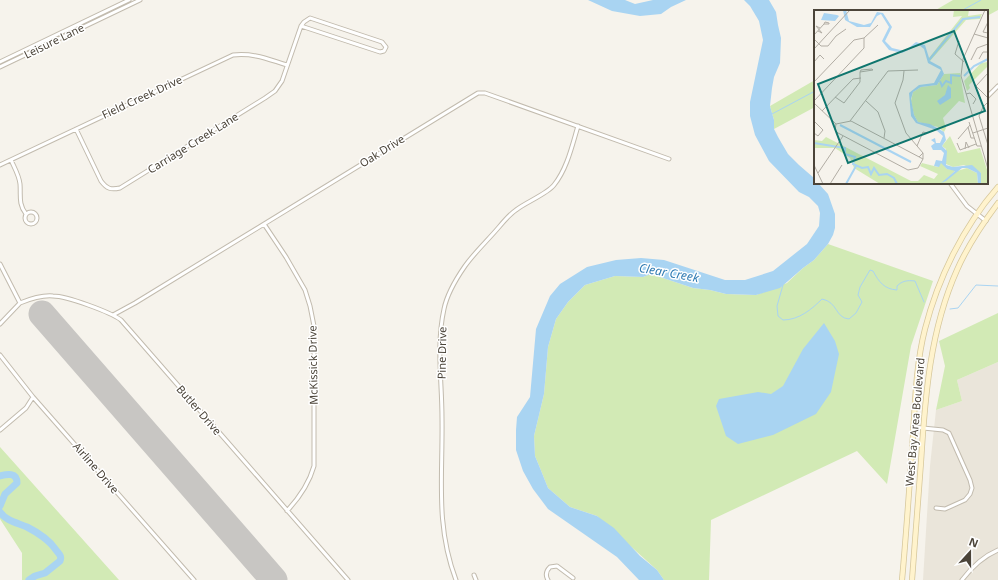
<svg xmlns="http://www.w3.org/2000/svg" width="998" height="580" font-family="'Noto Sans',sans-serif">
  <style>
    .residential { fill: #eae5da }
    .green { fill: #d2eab5 }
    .water { fill: #a9d4f2 }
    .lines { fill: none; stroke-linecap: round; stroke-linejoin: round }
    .stream { stroke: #a9d4f2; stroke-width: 1 }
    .river { stroke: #a9d4f2; stroke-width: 7 }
    .runway { stroke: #c8c6c3; stroke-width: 27 }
    .street-casing { stroke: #c2bbae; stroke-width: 5 }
    .secondary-casing { stroke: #d6c79b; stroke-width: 6 }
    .street { stroke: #fff; stroke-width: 3 }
    .secondary { stroke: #fff3cd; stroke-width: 4.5 }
    .labels { text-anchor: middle; stroke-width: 3; stroke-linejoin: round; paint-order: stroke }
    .street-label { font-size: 11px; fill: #4b4439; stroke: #fff }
    .water-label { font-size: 12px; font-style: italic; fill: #2e7ab2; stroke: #fff }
    .inset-river { fill: none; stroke: #a9d4f2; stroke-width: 2 }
    .inset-road { fill: none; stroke: #b2ada4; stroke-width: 1 }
    .view { fill: #0f766e; fill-opacity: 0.15; stroke: #0f766e; stroke-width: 2 }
    .inset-edge { fill: none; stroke: #4b4439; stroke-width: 2 }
  </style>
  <rect width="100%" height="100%" fill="#f6f3ec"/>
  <path class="residential" d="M998 362V580H923L930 466 936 410 962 401 957 380Z"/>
  <path class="green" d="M953 0H998V10L987 16V11H934Z
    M815 80V107L774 129V120L770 106Z
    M828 244 933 281 911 346 887 484 857 451 711 520 709 580H664L657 570 597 516 570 507 548 488 540 468 535 456 534 436 544 394 548 347 556 319 568 302 585 285 615 276 643 277 651 274 693 288 710 290 726 294 756 295 787 283 803 268 814 260Z
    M998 313V362L957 380 962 401 936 410 945 366 939 341Z
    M0 447 119 580H22V553L0 519Z"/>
  <path class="water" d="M588 0H625L635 4 653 0H686L671 7 661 14 640 16 612 11Z
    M744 0H769L776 12 778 25 781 38 780 63 774 77 772 88 770 106 774 120V129L778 137 788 154 799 165 814 178 815 183H818L828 194 835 214V228L833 235 828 244 814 260 803 268 780 288 756 295 726 294 710 290 693 288 651 274 643 277 615 276 585 285 568 302 556 319 548 347 544 394 534 436 535 456 540 468 548 488 570 507 597 516 614 528 640 556 657 570 664 580H639L617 557 548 509 533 489 523 471 516 450V430L517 417 530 397 536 329 550 296 560 284 587 267 616 260 641 258 664 260 725 280H745L773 271 807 244 819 226 820 213 818 206 809 197 799 192 769 161 755 135 750 116V102L763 40 759 21 750 6Z
    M824 323 835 341 839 354 831 392 816 414 773 435 738 444 726 436 716 406 719 399 758 392 771 394 783 386 803 349Z"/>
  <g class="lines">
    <path class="stream" d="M961 11 981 0
      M772 114 815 91
      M783 285 777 306 778 316 783 320C799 320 812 309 822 299 838 302 835 318 849 319L856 313 862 302 858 295 860 287 870 270 873 271C879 282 884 289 897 290V286C902 281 907 280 915 281L924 302
      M950 309 958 308 976 285 998 286"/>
    <path class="river" d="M0 476C7 474 17 472 17 483L5 494 0 506
      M0 512C6 521 18 523 27 527 37 532 50 541 56 550 59 554 62 556 60 561L45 573 35 576 29 580"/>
    <path class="runway" d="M42 314 274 580"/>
    <g class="street-casing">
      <path id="street" d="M0 62 129 0
        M0 67 140 0
        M987 97 998 86
        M76 129 101 181C107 189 111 190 120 188L265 98 275 91 282 81 301 26 304 22 310 18 382 42 386 47 384 51 380 52 301 26
        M11 160C14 167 19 175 20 184 21 195 18 204 26 214
        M0 165 233 55C255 53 267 59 287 65
        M950 183 967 206 986 221
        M25 218a6 6 0 1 1 12 0a6 6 0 1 1-12 0Z
        M264 224 286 257 305 290 310 306 314 326V466C309 484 300 497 287 511
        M0 264 20 303
        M20 303C30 299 42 295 53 296 67 296 110 312 121 320L348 580
        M113 315 135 303 478 93H485L669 159
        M0 324 20 303
        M0 355 33 397 194 580
        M913 427 943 430 949 433 970 480 972 488 970 494 965 500 945 509 936 508
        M0 430 26 408 33 397
        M474 575 476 580
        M456 580C435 525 443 475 442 418 442 382 436 345 444 309 447 294 456 279 465 266 475 252 488 240 499 227 504 221 510 214 516 210 526 202 547 194 554 185 567 169 572 146 578 126
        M548 580C545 575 546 571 550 567L557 566 573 578
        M962 580C971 568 984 556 998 550"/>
    </g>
    <g class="secondary-casing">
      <path id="secondary" d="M902 580C906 537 909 493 912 450 915 410 915 368 925 329 938 278 963 227 998 187
        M912 580C915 541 918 502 921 462 925 397 930 330 957 270 967 247 983 223 998 203"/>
    </g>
    <use href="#street" class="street"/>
    <use href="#secondary" class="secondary"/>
  </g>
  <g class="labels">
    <g class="street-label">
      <text transform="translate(54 41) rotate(-26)" y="4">Leisure Lane</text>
      <text transform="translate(142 97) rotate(-25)" y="4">Field Creek Drive</text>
      <text transform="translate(193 143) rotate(-32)" y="4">Carriage Creek Lane</text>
      <text transform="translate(382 151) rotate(-32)" y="4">Oak Drive</text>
      <text transform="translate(442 353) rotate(-89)" y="4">Pine Drive</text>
      <text transform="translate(313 365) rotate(-91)" y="4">McKissick Drive</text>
      <text transform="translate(199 410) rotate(49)" y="4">Butler Drive</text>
      <text transform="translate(915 422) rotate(-85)" y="4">West Bay Area Boulevard</text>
      <text transform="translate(96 468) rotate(49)" y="4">Airline Drive</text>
    </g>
    <g class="water-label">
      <text transform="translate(669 273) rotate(10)" y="4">Clear Creek</text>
    </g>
  </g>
  <g transform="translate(814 10)">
    <rect width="174" height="174" fill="#f6f3ec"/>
    <path d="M140 0H155L154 6 168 4 166 9 152 10 116 51 115 48 148 6 139 7ZM174 52V56L155 75 156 78 153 81 150 71 167 53ZM146 63 151 93 145 91 129 108 132 118 130 122 124 117 104 112 100 105 97 91 99 82 107 77 123 75 130 64ZM136 126 144 143 166 138 174 163V174H167V163L150 155 139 157 132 154V139L128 136ZM12 127 97 171H104L110 165 120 169 124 164 106 156 108 153 124 157 127 152 133 159 142 160 128 173 143 161 153 158 163 163 164 174H66L40 158 36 148 21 138H0V130L8 131Z" fill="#d2eab5"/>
    <path d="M29 0H32L35 11 50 15 57 13 63 2 69 3 78 17 71 31 78 38 91 41 102 32 111 35 116 51 127 57 130 64 123 75 107 77 99 82 97 89 100 105 104 112 116 114 130 122 132 130 128 136 133 141 132 155 139 157 158 155 167 163V174H164L163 163 153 158H148L132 171 127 173 141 161 133 159 127 153 125 157 120 156 122 150 128 151 130 143 127 140H119L117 136 121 133 117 130 121 128 122 133H126L129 126 122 120 102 113 97 106 95 83 105 75 120 73 127 60 114 53 110 39 105 35 88 43 75 40 68 31 75 17 67 4 63 6 56 17H43L31 10ZM10 3 23 5 25 6 21 11 7 10ZM134 75 137 78V88L126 95 123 91 131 85Z" fill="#a9d4f2"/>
    <path class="inset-river" d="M115 50 149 9 166 7M150 66 160 56 174 49M126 71 128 76 132 71 137 73V65L146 66M26 115 97 152M0 133 31 138V144L41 147 39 154 48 158 54 157 57 164 60 158 65 165 73 164 80 168 83 174M32 174 42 156"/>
    <path class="inset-road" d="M171 0 149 49 147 66 174 159M11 12 15 13V14H10ZM174 12 169 22 174 23M4 21 8 23 2 16 6 18M160 24 174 28M0 25 10 14M0 29 7 36H14L22 26 32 19M145 31 141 44 150 52M0 39 36 0M165 49 169 42H174M157 50 163 38 174 34M0 52 6 45 10 49M47 60 58 59 59 60 46 62ZM90 61 89 70 81 93 92 123 109 143 105 147M174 63 162 76 174 88M0 72 40 30 50 28 64 15M152 84 156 83 162 89 159 94M21 87 30 93 46 72V62M0 91 50 38V28M52 91 64 102 71 121 70 128M174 92 169 97 165 106 174 135M0 93 22 114M8 101 39 69 47 68M0 111 9 120 4 126 0 123M36 111 74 61 104 60M155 112 163 136H167M22 114 21 120 24 123 94 160 104 158 109 149V143M22 114 37 111 109 149M154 117 157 128H160M159 123 174 118M144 129 156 115M143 133 146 140 162 134M103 136 109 122 113 123M151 139 152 132 155 138M0 155 9 174M4 163 29 126M16 174 28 155"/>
    <path class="view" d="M140 21 171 101 34 153 4 74Z"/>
    <rect width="174" height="174" class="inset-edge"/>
  </g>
  <g transform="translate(970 552) rotate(21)" stroke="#ffffff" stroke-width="3" paint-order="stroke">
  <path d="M0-3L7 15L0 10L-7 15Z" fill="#4b4439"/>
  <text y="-6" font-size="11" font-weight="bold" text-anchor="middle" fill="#4b4439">N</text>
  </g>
</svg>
